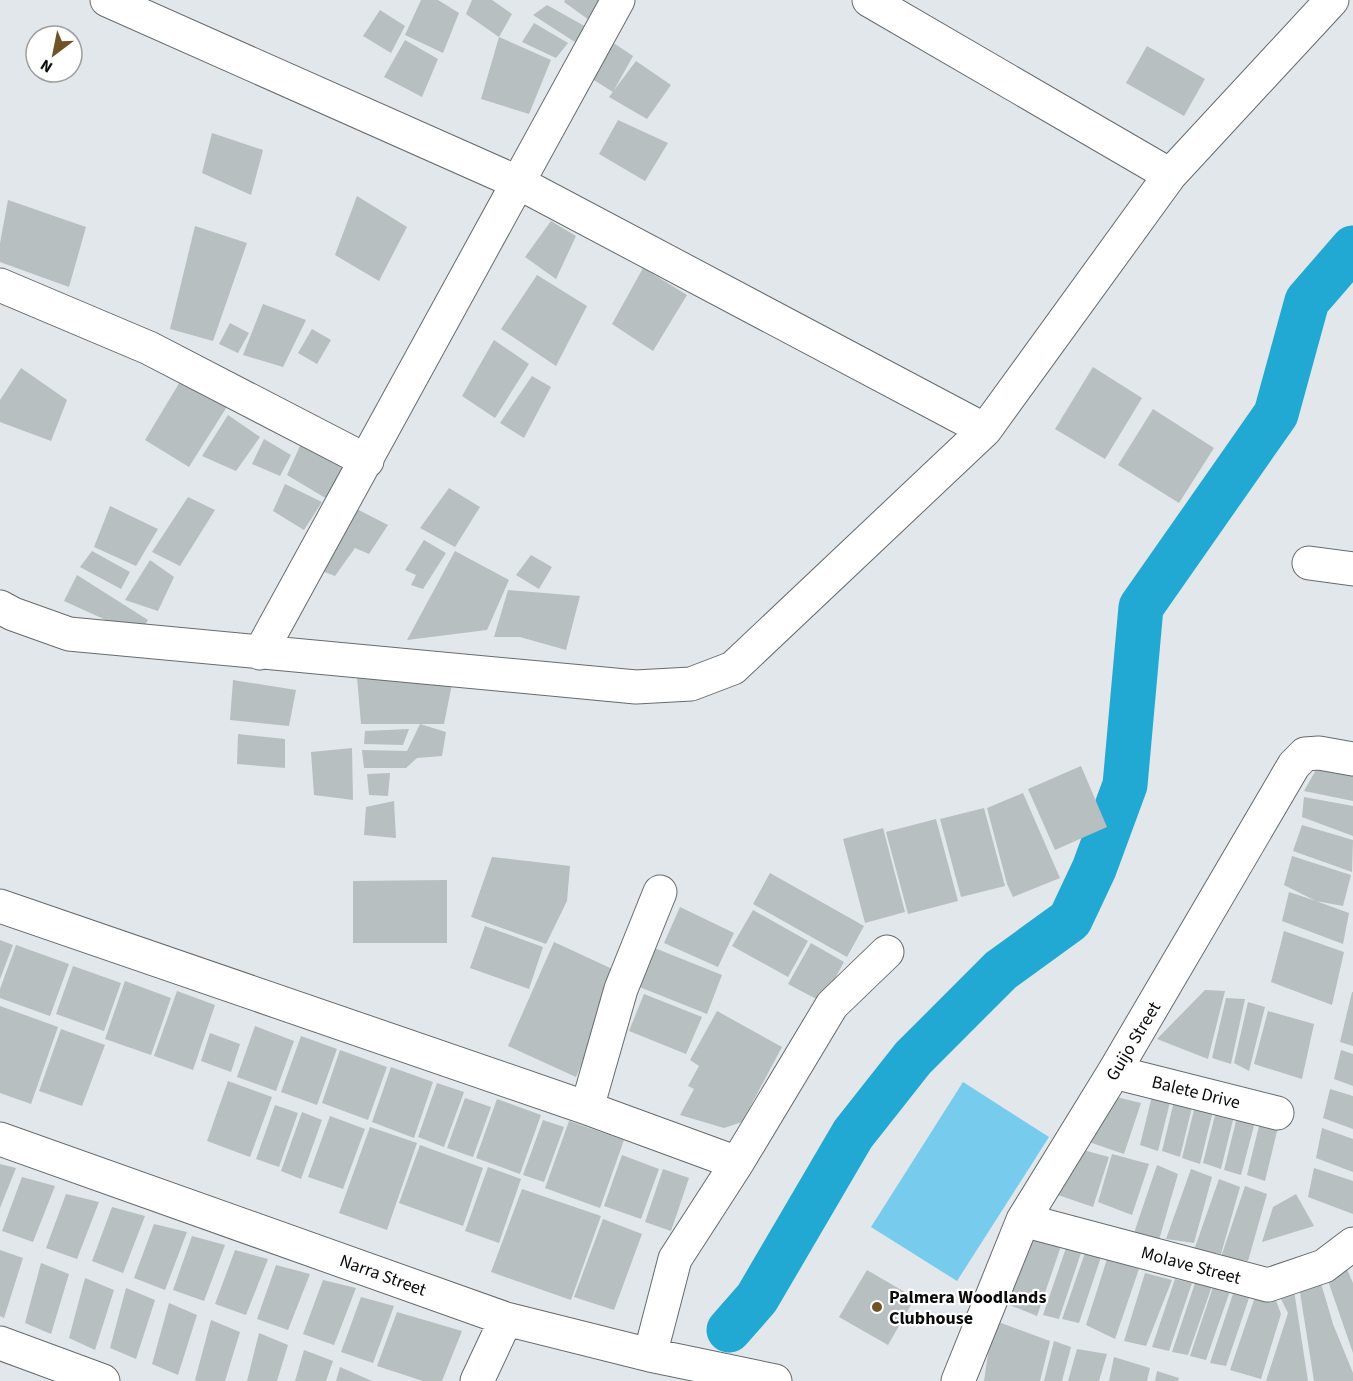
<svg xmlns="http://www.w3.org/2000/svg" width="1353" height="1381" font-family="'Source Sans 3',sans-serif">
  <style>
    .green { fill: #77cced }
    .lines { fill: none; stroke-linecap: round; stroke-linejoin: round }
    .canal { stroke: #21a9d3; stroke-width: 45 }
    .building { fill: #b8bfc1 }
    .street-casing { stroke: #656b6d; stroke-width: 35 }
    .street { stroke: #fff; stroke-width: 33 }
    .poi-dot { fill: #715327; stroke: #fff; stroke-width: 2 }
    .labels { text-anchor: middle; stroke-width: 4.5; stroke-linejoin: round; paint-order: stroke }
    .street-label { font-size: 18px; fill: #0a0c0c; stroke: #fff }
    .poi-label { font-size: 18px; font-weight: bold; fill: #0a0c0c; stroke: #fff; text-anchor: start }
  </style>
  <rect width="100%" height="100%" fill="#e1e7ea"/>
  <path class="green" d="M963 1082 1049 1137 957 1281 871 1227Z"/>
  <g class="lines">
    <path class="canal" d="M729 1330 757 1298 853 1134 913 1058 1001 970 1070 920 1094 869 1125 785 1141 607 1276 414 1307 301 1353 248"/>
  </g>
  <path class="building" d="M421 0H438L459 13 443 53 405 35Z
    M472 0H492L512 14 499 37 466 14Z
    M565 0H599L604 4 596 25 564 2Z
    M547 5 588 28 578 44 533 15Z
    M380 10 405 26 391 53 363 36Z
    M534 23 568 43 556 58 522 42Z
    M499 37 551 60 529 114 481 99Z
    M405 40 438 59 422 97 384 77Z
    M609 40 633 56 613 92 589 77Z
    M1147 46 1205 79 1184 116 1126 83Z
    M636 61 671 85 647 119 609 97Z
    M618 120 668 143 645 181 599 154Z
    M212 133 263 150 251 195 202 173Z
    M357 196 407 227 379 281 335 255Z
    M8 200 86 227 69 287 0 262V243Z
    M551 221 576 236 556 279 525 257Z
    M195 226 247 243 213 341 170 329Z
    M643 268 687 295 653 351 612 324Z
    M537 275 587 306 556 366 501 329Z
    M263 304 306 320 283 367 243 355Z
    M230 323 249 333 238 353 219 344Z
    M312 329 331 340 317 364 298 353Z
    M494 340 529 364 495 418 462 396Z
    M1093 367 1142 398 1105 459 1055 429Z
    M21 368 67 400 51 441 0 422V400Z
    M532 376 551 387 524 438 500 423Z
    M181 380 228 405 189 467 145 440Z
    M1153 409 1214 448 1179 503 1118 465Z
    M228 415 260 437 236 471 202 456Z
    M304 437 348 462 327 499 287 475Z
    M264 439 291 455 280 476 252 464Z
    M285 484 322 502 304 530 273 511Z
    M449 488 480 507 455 547 420 528Z
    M188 497 215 510 180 566 152 552Z
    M349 505 388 525 369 554 355 548 335 576 319 570Z
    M110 506 158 529 136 566 94 547Z
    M424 540 446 553 423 589 411 585 416 575 405 570Z
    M92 551 130 572 121 589 80 567Z
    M455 551 509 580 487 630 407 640Z
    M531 555 552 567 539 589 516 575Z
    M150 560 174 577 158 611 125 600Z
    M77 575 148 620 139 635 64 601Z
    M508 590 580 596 566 650 520 637H494Z
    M454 674 444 724H420L446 732 442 756 417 758 406 768H364L362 750 407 751 420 724H361L357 677Z
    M233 680 296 690 289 726 230 720Z
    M409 729 403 745 364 744 365 731Z
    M238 734 285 739V768L237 764Z
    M352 748 353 800 314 795 311 752Z
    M1081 766 1107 827 1055 850 1028 789Z
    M1317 768 1353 771V801L1304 791Z
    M390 773 388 796 369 795 367 774Z
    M1023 793 1060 878 1013 897 1007 884 987 808Z
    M1304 797 1353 806V836L1302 817Z
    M394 801 396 838 364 835 366 807Z
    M984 808 1005 886 961 897 940 819Z
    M936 819 958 901 908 914 886 832Z
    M1302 825 1353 840 1352 872 1293 851Z
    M883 828 905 912 865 923 843 839Z
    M1292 856 1351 875 1343 906 1316 901 1349 913 1343 944 1282 921 1289 892 1316 901 1284 885Z
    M492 857 570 866 567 901 546 944 471 917Z
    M770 873 864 926 847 957 753 904Z
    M447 880V943H353V881Z
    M680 907 734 933 718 967 664 943Z
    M753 910 808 941 788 977 732 946Z
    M485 926 543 947 529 989 470 968Z
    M1284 931 1344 952 1332 1005 1271 982Z
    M0 940 13 945 0 979Z
    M554 942 621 973 576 1077 508 1046Z
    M811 943 844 962 822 1002 788 984Z
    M16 945 69 964 50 1016 0 998V989Z
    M652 947 722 975 707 1014 637 986Z
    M73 966 121 983 104 1031 56 1014Z
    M125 981 171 998 151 1055 105 1039Z
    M1205 990 1225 991 1208 1059 1157 1039Z
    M177 991 215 1005 193 1070 154 1056Z
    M1352 992H1353V1046L1340 1042Z
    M644 994 702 1017 686 1054 629 1031Z
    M1226 998 1245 999 1231 1064 1212 1058Z
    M1248 1002 1265 1007 1249 1071 1234 1063Z
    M0 1006 58 1027 31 1104 0 1093Z
    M717 1011 782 1047 742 1122 724 1128 680 1115 694 1089 688 1086 699 1066 690 1060Z
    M1268 1011 1314 1024 1302 1079 1254 1064Z
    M255 1026 294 1041 276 1091 237 1077Z
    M61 1029 105 1045 82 1106 39 1091Z
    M210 1033 240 1044 231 1072 201 1061Z
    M301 1036 337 1049 317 1105 281 1092Z
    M340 1050 387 1067 368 1120 322 1103Z
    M1341 1050 1353 1054V1086L1334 1079Z
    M391 1067 433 1082 414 1138 372 1122Z
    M228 1081 272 1097 250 1157 207 1141Z
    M437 1083 464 1092 444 1147 418 1137Z
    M1330 1089 1353 1096V1129L1323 1118Z
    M1153 1092 1172 1094 1158 1151 1140 1145Z
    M1104 1094 1141 1103 1124 1154 1089 1142Z
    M1175 1097 1194 1099 1180 1157 1162 1151Z
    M465 1098 491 1107 473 1157 447 1148Z
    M497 1099 541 1115 520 1174 476 1158Z
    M275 1105 298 1113 279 1167 256 1159Z
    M1195 1106 1214 1107 1200 1164 1182 1158Z
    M1216 1111 1235 1112 1221 1169 1203 1163Z
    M302 1112 322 1120 301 1179 281 1171Z
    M330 1116 365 1129 343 1189 308 1177Z
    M1237 1117 1256 1118 1241 1175 1224 1170Z
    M543 1120 564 1127 544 1182 523 1175Z
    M569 1121 624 1140 600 1208 545 1188Z
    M1260 1122 1279 1123 1265 1181 1247 1175Z
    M370 1127 417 1143 387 1230 339 1213Z
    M1322 1128 1353 1139V1172L1316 1158Z
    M420 1145 483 1168 463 1226 399 1203Z
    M1072 1147 1109 1157 1093 1207 1058 1195Z
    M1112 1154 1149 1164 1132 1215 1098 1202Z
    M622 1155 659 1169 641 1219 604 1206Z
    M0 1164 16 1168 0 1208Z
    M1157 1165 1178 1174 1159 1240 1133 1236Z
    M488 1167 521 1179 499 1243 465 1231Z
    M1314 1168 1353 1181V1214L1308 1197Z
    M663 1169 689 1178 671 1231 645 1222Z
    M1191 1169 1212 1177 1194 1243 1166 1239Z
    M22 1177 55 1186 33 1242 2 1231Z
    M1219 1179 1240 1187 1221 1254 1194 1250Z
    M1245 1186 1267 1194 1248 1261 1221 1257Z
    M522 1189 601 1216 571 1300 491 1272Z
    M66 1194 99 1202 77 1259 46 1248Z
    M1296 1194 1314 1226 1262 1242 1273 1207Z
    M112 1207 145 1216 123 1273 92 1261Z
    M603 1219 642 1234 614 1310 574 1297Z
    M154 1224 187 1232 165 1290 134 1278Z
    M1029 1231 1062 1243 1037 1316 1007 1304Z
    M192 1236 225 1245 204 1301 173 1290Z
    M1067 1245 1082 1250 1059 1319 1043 1315Z
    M0 1250 23 1258 4 1318 0 1316Z
    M235 1250 268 1259 246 1315 215 1304Z
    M1086 1250 1102 1254 1079 1323 1062 1319Z
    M1107 1259 1139 1269 1115 1339 1086 1325Z
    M41 1263 69 1274 51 1334 25 1323Z
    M276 1265 310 1274 288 1330 257 1319Z
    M1347 1269 1353 1283V1353L1326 1275Z
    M867 1270 915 1298 888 1345 839 1317Z
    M1145 1273 1172 1280 1146 1346 1124 1341Z
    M1318 1273 1333 1324 1353 1373V1381H1314L1298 1280Z
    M85 1278 114 1290 95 1350 69 1338Z
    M1175 1279 1192 1283 1169 1351 1152 1347Z
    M323 1280 356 1288 334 1345 303 1334Z
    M1195 1283 1212 1286 1188 1355 1172 1352Z
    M1293 1284 1308 1381H1266L1288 1313 1276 1289Z
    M1213 1287 1230 1291 1206 1360 1190 1356Z
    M126 1288 155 1300 136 1359 110 1348Z
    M1273 1292 1281 1314 1261 1379 1230 1370 1254 1300Z
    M1233 1294 1249 1298 1226 1366 1210 1363Z
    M361 1297 394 1306 373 1363 341 1352Z
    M169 1303 197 1315 178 1375 152 1364Z
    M397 1312 462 1331 442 1381H423L377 1366Z
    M211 1320 240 1332 225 1381H197L195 1380Z
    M993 1320 1050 1341 1040 1381H984Z
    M259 1333 288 1345 277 1381H247Z
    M1054 1341 1071 1347 1062 1381H1044Z
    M1077 1349 1107 1354 1099 1381H1068Z
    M304 1350 333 1361 326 1381H295Z
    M1114 1357 1150 1368 1147 1381H1109Z
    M340 1367 372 1381H336Z
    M1157 1371 1179 1378 1178 1381H1155Z"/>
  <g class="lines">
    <g class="street-casing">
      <path id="street" d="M107 0 519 183 985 430
        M869 0 1170 175
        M0 285 149 348 367 461
        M1309 563 1353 569
        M0 607 13 614 69 634 636 687 691 684 733 668 985 430 1170 175 1332 0
        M260 653 618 0
        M0 906 587 1108 737 1163
        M1114 1072 1277 1113
        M587 1108 621 989 660 892
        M0 1139 506 1319 650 1355 775 1381
        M1023 1220 1268 1285 1324 1266 1353 1244
        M0 1343 103 1381
        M650 1355 675 1259 737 1163 832 1005 887 952
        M477 1381 506 1319
        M958 1381 1023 1220 1114 1072 1294 765 1305 754 1319 753 1353 759"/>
    </g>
    <use href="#street" class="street"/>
  </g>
  <circle class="poi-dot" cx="877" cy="1307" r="6"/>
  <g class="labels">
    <g class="street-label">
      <text transform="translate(1133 1041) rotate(-59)" y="6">Guijo Street</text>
      <text transform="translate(1196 1092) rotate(14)" y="6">Balete Drive</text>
      <text transform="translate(1191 1265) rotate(15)" y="6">Molave Street</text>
      <text transform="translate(383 1275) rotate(20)" y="6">Narra Street</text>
    </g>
    <g class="poi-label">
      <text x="889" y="1303">Palmera Woodlands<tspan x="889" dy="21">Clubhouse</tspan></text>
    </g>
  </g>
  <g transform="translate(54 54) rotate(212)"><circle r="28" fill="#ffffff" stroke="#9d9e9e" stroke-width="1.5"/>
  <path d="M0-4.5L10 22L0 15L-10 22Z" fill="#715327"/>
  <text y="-9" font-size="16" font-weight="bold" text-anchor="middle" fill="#0a0c0c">N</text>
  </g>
</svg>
